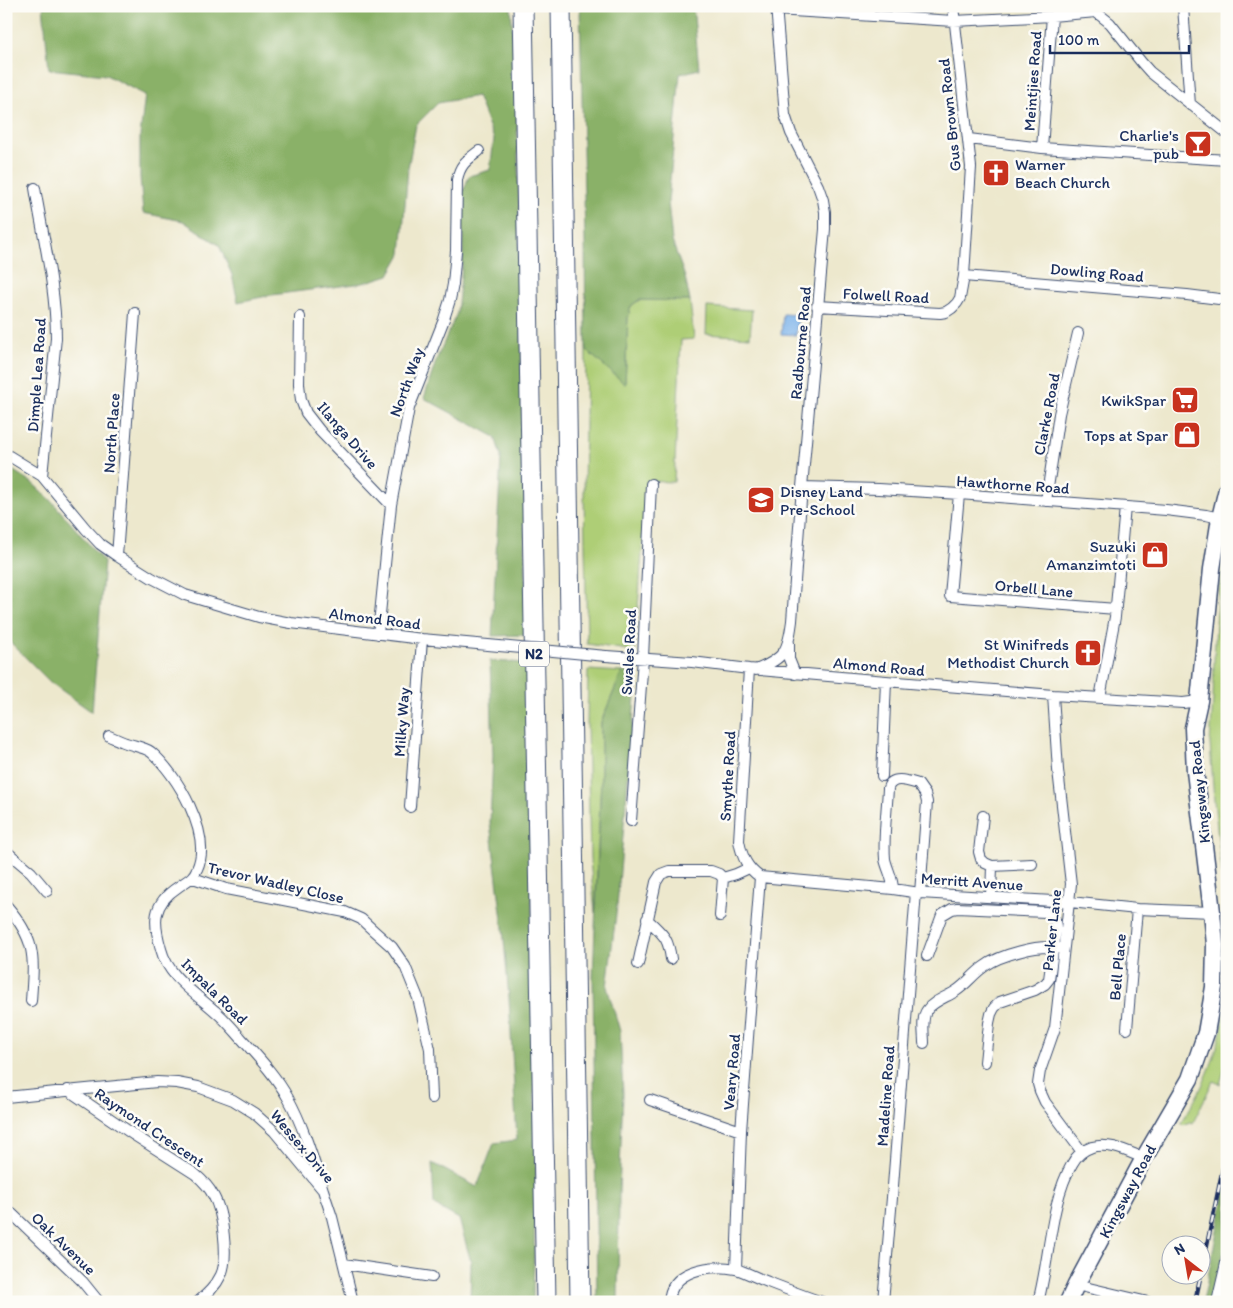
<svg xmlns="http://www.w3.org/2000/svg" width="1233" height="1308" font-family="Itim,sans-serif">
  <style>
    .green { fill: #aece76; stroke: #647e6a }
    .forest { fill: #8ab167; stroke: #527062 }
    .water { fill: #7bb2ea; stroke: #4b70a4 }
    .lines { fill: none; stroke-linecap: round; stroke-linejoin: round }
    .minor-casing { stroke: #3a4b6f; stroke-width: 12 }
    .primary-casing { stroke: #3a4b6f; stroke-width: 19 }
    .motorway-casing { stroke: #3a4b6f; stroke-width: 21 }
    .minor { stroke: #fff; stroke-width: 10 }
    .primary { stroke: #fff; stroke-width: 16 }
    .motorway { stroke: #fff; stroke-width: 19 }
    .rail-casing { stroke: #1b2f5e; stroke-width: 4.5 }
    .rail { stroke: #fdfcf7; stroke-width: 2.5; stroke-dasharray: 8; stroke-linecap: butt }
    .minor-bridge-casing { stroke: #3a4b6f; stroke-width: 12; stroke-linecap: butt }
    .minor-bridge { stroke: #fff; stroke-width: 10 }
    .labels { text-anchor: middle; stroke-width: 5; stroke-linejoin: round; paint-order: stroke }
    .shield { fill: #fdfcf7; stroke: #5f6c8c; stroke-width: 1 }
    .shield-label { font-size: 15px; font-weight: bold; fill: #1b2f5e }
    .street-label { font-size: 16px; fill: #1b2f5e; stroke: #fdfcf7 }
    .poi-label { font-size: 16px; fill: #1b2f5e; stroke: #fdfcf7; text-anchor: end }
  </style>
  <rect width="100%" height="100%" fill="#fdfcf7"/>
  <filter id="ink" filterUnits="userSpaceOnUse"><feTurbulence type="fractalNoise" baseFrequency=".02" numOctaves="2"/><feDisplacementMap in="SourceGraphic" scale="10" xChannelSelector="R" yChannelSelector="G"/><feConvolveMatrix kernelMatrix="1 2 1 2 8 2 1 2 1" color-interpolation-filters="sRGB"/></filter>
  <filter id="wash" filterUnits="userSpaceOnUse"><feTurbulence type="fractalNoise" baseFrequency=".0096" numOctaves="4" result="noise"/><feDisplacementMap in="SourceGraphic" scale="20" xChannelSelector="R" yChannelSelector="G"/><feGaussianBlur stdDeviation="1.12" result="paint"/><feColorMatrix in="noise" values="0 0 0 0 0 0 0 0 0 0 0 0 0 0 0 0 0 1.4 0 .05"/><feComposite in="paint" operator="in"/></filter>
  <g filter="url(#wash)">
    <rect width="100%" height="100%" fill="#ede8cd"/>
    <path class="green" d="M639 300 690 301 694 339 681 340 674 482 647 481 635 651 587 644 584 496 586 350 625 383 628 316 631 306Z
      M707 307 752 310 750 337 706 334Z
      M1227 548V915L1214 801 1210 743 1213 700 1214 661 1216 624 1220 585Z
      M588 670 622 672 601 722V778L595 913 590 860 587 724Z
      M1227 988V1061L1220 1084 1213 1081 1193 1123 1190 1122 1183 1125 1181 1123C1210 1078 1223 1041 1227 988Z"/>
    <path class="forest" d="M43 6H511L517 104 527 635 492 636 501 456 495 437 424 398 437 358 457 313 463 257 462 195 469 176 490 170 494 139 477 96 438 103 416 125 408 168 401 254 389 275 363 283 272 295 238 302 232 275 219 245 183 221 143 213 140 177V136L145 95 106 75 49 69Z
      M580 6H693L699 69 680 74 668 202 672 241 685 277 690 301 639 300 631 306 628 316 625 384 586 350 585 242Z
      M6 466 31 482 50 499 104 562 92 712 50 682 6 638Z
      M490 661 528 663 536 1164 533 1302H470L471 1262 459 1219 434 1205 432 1163 477 1187 494 1143 517 1140 509 999 503 928 490 823 493 756Z
      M622 672 637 674 617 906 607 987 620 1031 623 1094 619 1194 618 1302H597L593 977 601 778V722Z
      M1227 1180V1238L1213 1302H1203Z"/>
    <path class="water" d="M783 314 798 315 796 335 781 334Z"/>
  </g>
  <g filter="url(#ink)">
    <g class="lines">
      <g class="minor-casing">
        <path id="minor" d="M1183 6 1190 105
          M776 10 954 21 1052 16 1096 12 1110 23 1142 63 1150 72 1227 133
          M969 139 1042 148 1227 160
          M1042 148 1052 16
          M35 188C43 237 56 288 56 338L42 476
          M964 276 1187 295 1227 300
          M817 306 940 313 946 312 952 308 957 303 960 298 964 276 971 167 953 6
          M300 317 299 384 301 400 306 413 320 431 391 505
          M6 454 42 476 86 529 100 544 117 556 152 578 185 595 259 617 291 623 422 639 499 646
          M802 487 879 489 959 494 1166 510 1206 515 1220 518
          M959 494 950 596 1116 609
          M1046 501 1059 414 1078 333
          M117 556 135 313
          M378 634 391 505 409 408 443 322 450 300 453 284 456 251 457 180C460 164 467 160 479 151
          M789 643V659L795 674
          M606 656 692 662 749 669 886 681 1053 695 1183 703 1199 701
          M749 669 739 841C742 857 747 868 760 877L893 889 920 893 1070 902 1137 909 1212 912
          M756 670C785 658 788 651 792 621L802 487 825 229V212L823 200 818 186 791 133 785 115 776 6
          M1053 695 1058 770 1071 884 1055 1028 1040 1071 1038 1084 1040 1091 1045 1102 1082 1152
          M1100 698 1115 617 1125 507
          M109 736C114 738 120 741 126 743 134 746 144 747 151 752 177 774 213 835 197 869 193 879 186 881 178 887 152 904 153 922 161 949 168 977 195 993 215 1011 225 1019 233 1029 241 1038 258 1057 276 1076 288 1098 304 1127 313 1159 323 1190
          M882 776 886 681
          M410 807 422 639
          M983 816 979 852 981 859 985 863 992 866 1032 864
          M631 821 643 658 651 484
          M6 851 31 872 47 891
          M193 878 226 889 345 912 361 919 374 931 392 947 405 966 418 998 430 1049 432 1098
          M723 878 736 874 749 868
          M893 889C893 878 887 869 885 859 883 836 887 811 888 788 892 775 908 781 918 784L925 794 927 802 920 893
          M991 897 992 866
          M6 905C37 941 34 957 31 1001
          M720 916 723 878
          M647 919C663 935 668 936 671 959
          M927 956 942 915 952 909 957 908 1046 912C1054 914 1056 921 1056 929L1049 979 1045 984 1035 990 1000 1002 994 1008 991 1014 989 1023 985 1062
          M638 964 656 882 661 874 669 871H711L719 874 723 878
          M1127 1029 1137 909
          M924 1043C924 1034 921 1018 927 1010 933 1001 947 997 956 991 967 984 974 973 985 966 1000 955 1039 944 1058 948
          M68 1090 134 1135 195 1174C202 1180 209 1187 213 1195 223 1212 229 1257 221 1275 216 1286 207 1294 198 1302
          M6 1097 157 1082 177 1083 198 1087 233 1100 254 1113 274 1131 323 1190 332 1217 353 1302
          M650 1100 741 1131
          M6 1208 82 1281 99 1302
          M344 1264 432 1277
          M736 1269 741 1131 760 877
          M1076 1285 1148 1302
          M669 1302C670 1270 710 1264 736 1269 746 1272 757 1278 768 1282 786 1289 804 1296 822 1302
          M883 1302 893 1186 916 892
          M1038 1302C1050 1259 1050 1202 1072 1164 1076 1156 1083 1150 1092 1147 1110 1142 1128 1152 1144 1158
          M1217 1302 1227 1259"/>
      </g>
      <g class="primary-casing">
        <path id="primary" d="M1068 1302 1076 1285 1144 1158 1190 1079 1206 1033 1214 987 1215 945 1212 912 1195 771 1193 728 1199 701 1212 569 1220 518 1227 489"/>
      </g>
      <g class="motorway-casing">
        <path id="motorway" d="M523 6 546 1302
          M561 6 580 1302"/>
      </g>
      <use href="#minor" class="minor"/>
      <use href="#primary" class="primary"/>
      <use href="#motorway" class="motorway"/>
      <g class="rail-casing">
        <path id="rail" d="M1195 1302 1227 1149"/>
      </g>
      <use href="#rail" class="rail"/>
      <g class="minor-bridge-casing">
        <path id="minor-bridge" d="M499 646 606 656"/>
      </g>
      <use href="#minor-bridge" class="minor-bridge"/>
    </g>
  </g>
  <defs>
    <g id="bar-square" transform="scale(1.4375)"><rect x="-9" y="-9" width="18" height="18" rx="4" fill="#c8321e" stroke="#fdfcf7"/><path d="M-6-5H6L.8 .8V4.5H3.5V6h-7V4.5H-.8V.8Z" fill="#fff"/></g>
    <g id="church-square" transform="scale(1.4375)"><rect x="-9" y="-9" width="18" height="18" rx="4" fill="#c8321e" stroke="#fdfcf7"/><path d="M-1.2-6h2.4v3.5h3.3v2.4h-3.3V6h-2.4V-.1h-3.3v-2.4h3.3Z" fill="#fff"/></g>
    <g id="supermarket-square" transform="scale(1.4375)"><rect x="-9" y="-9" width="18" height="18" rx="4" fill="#c8321e" stroke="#fdfcf7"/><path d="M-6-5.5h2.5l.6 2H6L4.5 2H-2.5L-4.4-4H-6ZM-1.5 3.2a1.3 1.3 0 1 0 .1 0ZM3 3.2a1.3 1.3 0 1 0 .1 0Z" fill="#fff"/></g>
    <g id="shop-square" transform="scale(1.4375)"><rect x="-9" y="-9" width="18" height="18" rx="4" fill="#c8321e" stroke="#fdfcf7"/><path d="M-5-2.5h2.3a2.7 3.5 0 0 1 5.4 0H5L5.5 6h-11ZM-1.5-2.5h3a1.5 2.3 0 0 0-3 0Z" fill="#fff"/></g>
    <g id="school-square" transform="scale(1.4375)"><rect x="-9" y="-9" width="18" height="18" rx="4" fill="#c8321e" stroke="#fdfcf7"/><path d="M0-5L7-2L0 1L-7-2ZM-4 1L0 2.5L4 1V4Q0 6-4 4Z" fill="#fff"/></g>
  </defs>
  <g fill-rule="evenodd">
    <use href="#bar-square" x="1198" y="144"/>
    <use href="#church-square" x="996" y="173"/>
    <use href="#supermarket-square" x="1185" y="400"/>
    <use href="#shop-square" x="1187" y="435"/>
    <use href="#school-square" x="761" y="500"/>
    <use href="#shop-square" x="1155" y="555"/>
    <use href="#church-square" x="1088" y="653"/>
  </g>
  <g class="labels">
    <rect class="shield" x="519" y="641.5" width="30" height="25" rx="4"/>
    <g class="shield-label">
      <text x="534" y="659">N2</text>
    </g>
    <g class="street-label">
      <text transform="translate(1032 81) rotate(-86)" y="6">Meintjies Road</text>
      <text transform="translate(949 115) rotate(-96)" y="6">Gus Brown Road</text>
      <text transform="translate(1097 272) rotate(5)" y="6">Dowling Road</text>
      <text transform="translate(886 295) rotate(3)" y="6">Folwell Road</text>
      <text transform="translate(800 343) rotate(-85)" y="6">Radbourne Road</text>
      <text transform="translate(36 375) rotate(-86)" y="6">Dimple Lea Road</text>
      <text transform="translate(406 382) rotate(-70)" y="6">North Way</text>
      <text transform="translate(1046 414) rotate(-79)" y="6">Clarke Road</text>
      <text transform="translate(111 433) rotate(-86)" y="6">North Place</text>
      <text transform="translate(348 435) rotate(49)" y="6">Ilanga Drive</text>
      <text transform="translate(1013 484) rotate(4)" y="6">Hawthorne Road</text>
      <text transform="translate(1034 588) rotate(5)" y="6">Orbell Lane</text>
      <text transform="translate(375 618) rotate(7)" y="6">Almond Road</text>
      <text transform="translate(628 652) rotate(-87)" y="6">Swales Road</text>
      <text transform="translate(879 666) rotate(5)" y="6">Almond Road</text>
      <text transform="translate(401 722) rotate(-86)" y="6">Milky Way</text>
      <text transform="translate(727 776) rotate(-87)" y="6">Smythe Road</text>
      <text transform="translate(1199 792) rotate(-96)" y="6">Kingsway Road</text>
      <text transform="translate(972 881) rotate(4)" y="6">Merritt Avenue</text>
      <text transform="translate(276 882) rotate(13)" y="6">Trevor Wadley Close</text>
      <text transform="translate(1051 930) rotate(-84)" y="6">Parker Lane</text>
      <text transform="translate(1117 967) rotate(-85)" y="6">Bell Place</text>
      <text transform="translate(215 991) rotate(45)" y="6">Impala Road</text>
      <text transform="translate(731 1072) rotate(-85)" y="6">Veary Road</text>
      <text transform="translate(885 1096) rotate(-86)" y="6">Madeline Road</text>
      <text transform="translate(150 1127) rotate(34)" y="6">Raymond Crescent</text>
      <text transform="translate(303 1146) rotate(50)" y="6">Wessex Drive</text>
      <text transform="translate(1127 1191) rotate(-62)" y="6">Kingsway Road</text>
      <text transform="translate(64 1243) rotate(44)" y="6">Oak Avenue</text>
    </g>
    <g class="poi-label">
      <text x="1179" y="141">Charlie's<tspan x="1179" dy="18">pub</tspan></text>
      <text x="1015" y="170" text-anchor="start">Warner<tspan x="1015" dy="18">Beach Church</tspan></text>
      <text x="1166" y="406">KwikSpar</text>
      <text x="1168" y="441">Tops at Spar</text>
      <text x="780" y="497" text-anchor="start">Disney Land<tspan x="780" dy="18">Pre-School</tspan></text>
      <text x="1136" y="552">Suzuki<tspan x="1136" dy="18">Amanzimtoti</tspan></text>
      <text x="1069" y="650">St Winifreds<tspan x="1069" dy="18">Methodist Church</tspan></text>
    </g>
  </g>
  <rect width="1233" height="1308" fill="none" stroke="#fdfcf7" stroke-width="25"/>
  <g transform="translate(1186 1260) rotate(329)"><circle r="24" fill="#fdfcf7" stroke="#a3aaba"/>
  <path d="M0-4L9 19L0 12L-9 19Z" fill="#c8321e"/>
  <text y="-8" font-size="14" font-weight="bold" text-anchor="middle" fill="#1b2f5e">N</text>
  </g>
  <path d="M1050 45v8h139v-8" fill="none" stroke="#1b2f5e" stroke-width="2.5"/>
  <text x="1058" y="45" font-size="15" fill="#1b2f5e" stroke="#fdfcf7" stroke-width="4" paint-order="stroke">100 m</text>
</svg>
